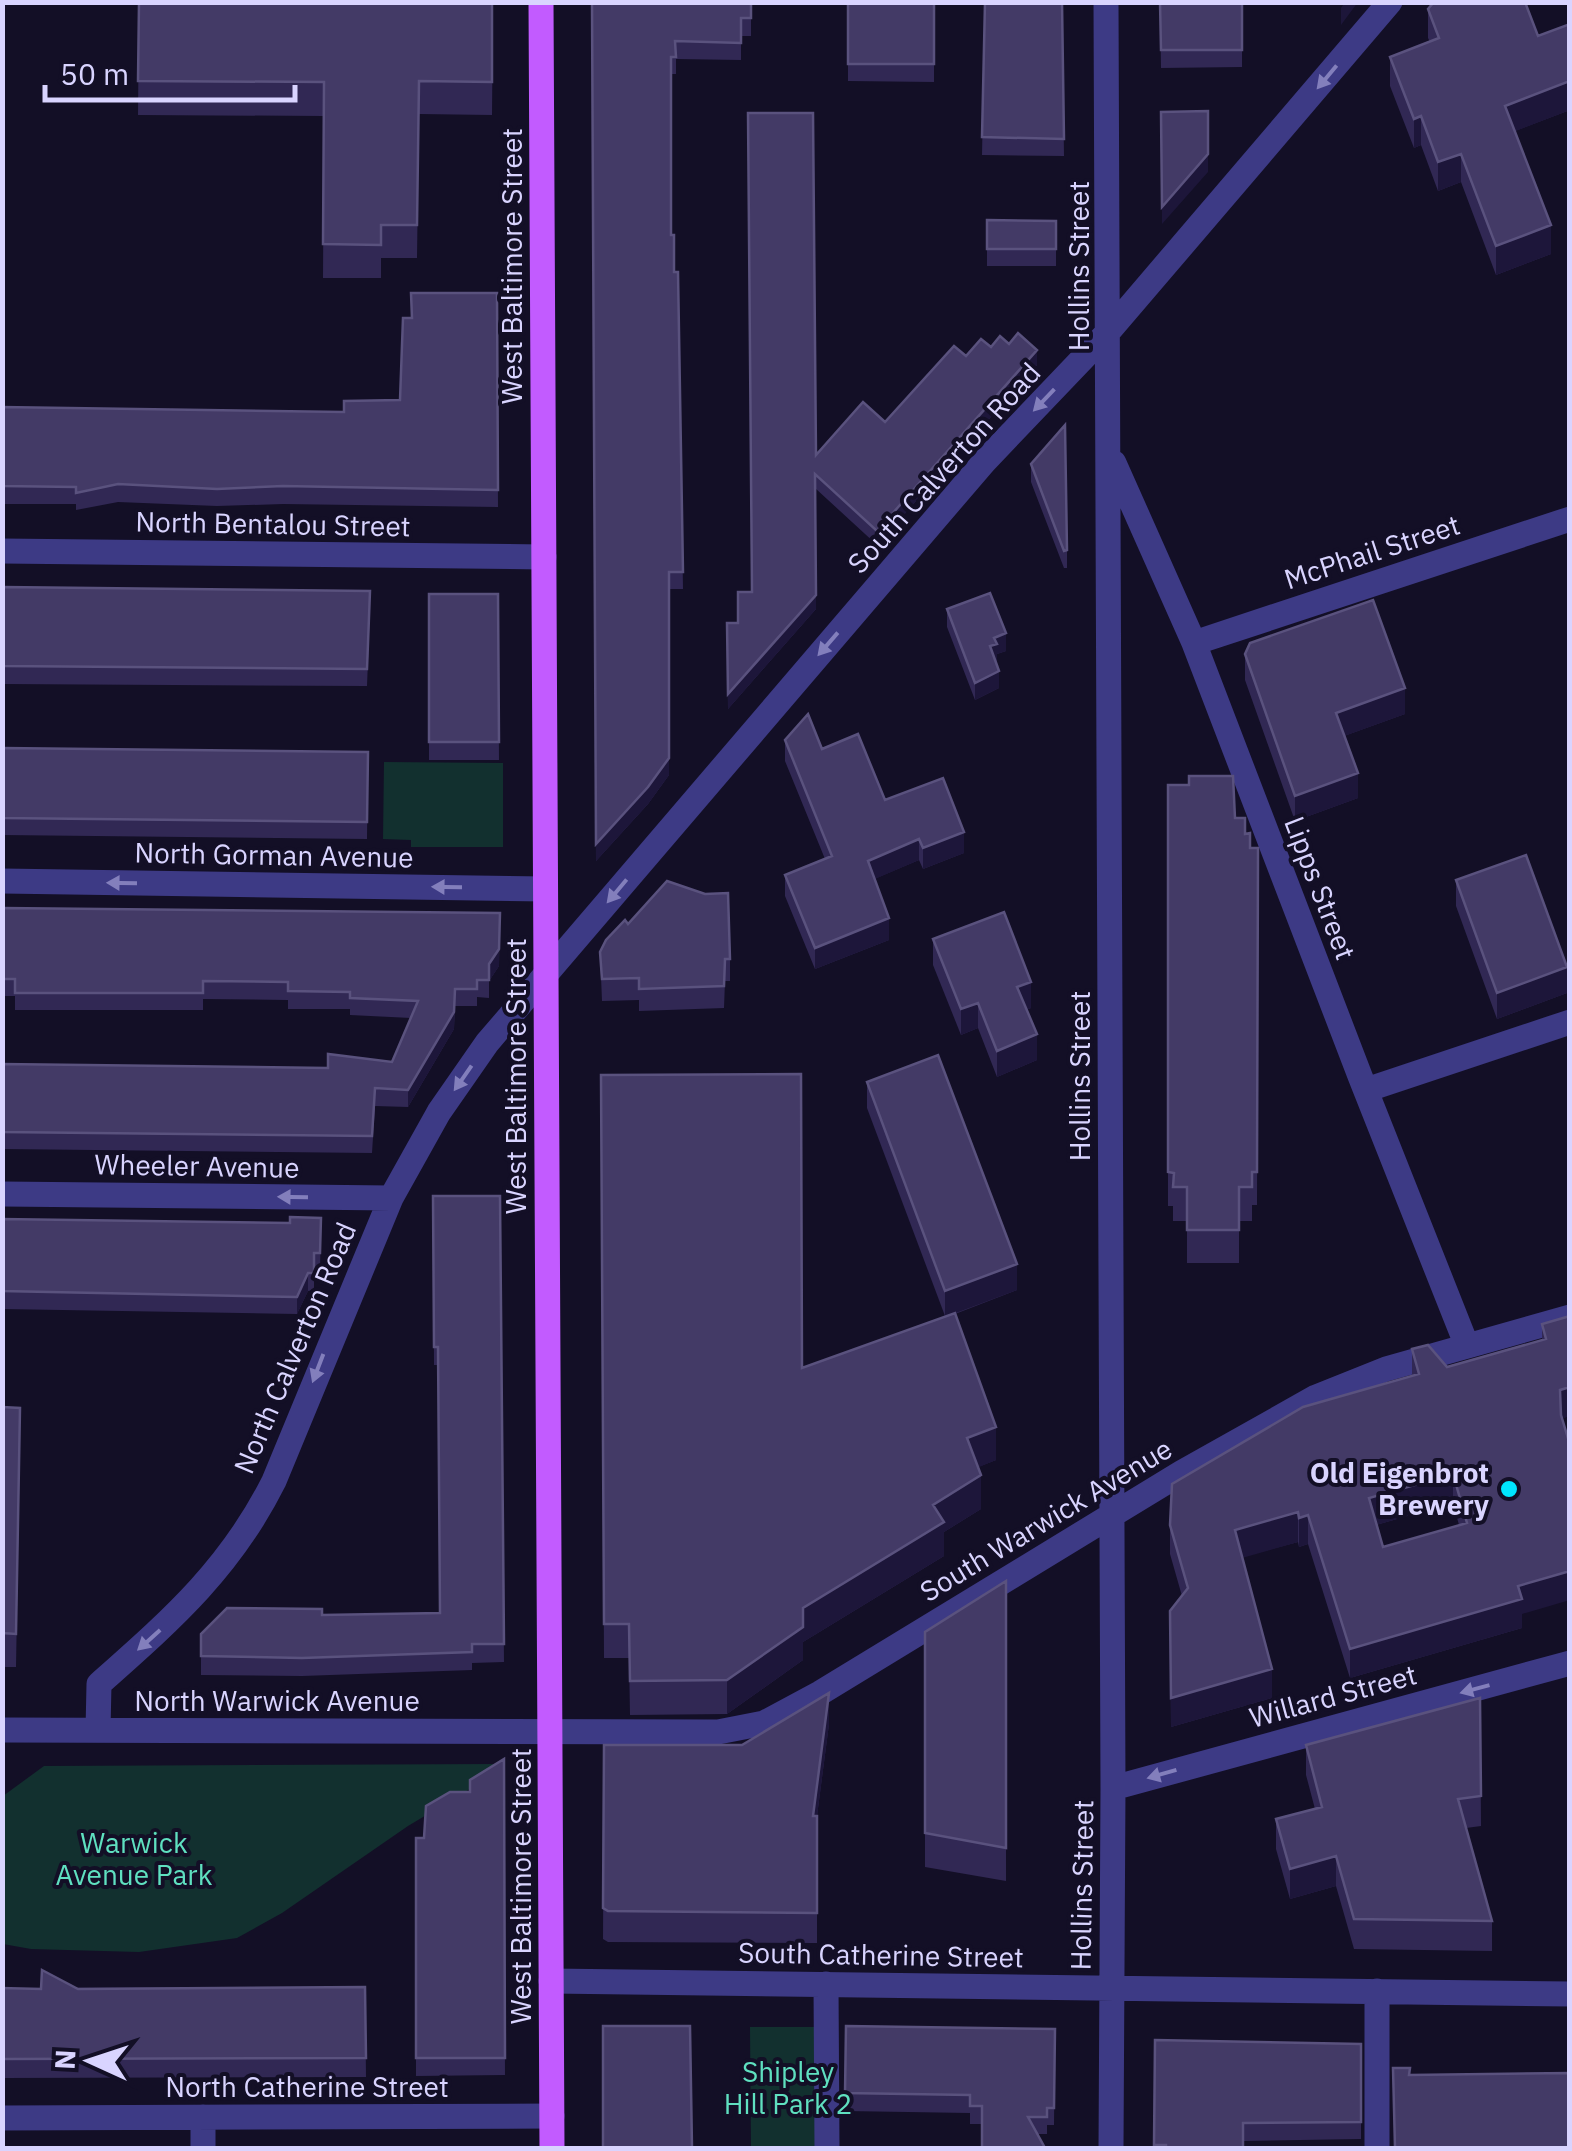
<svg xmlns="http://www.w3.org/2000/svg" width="1572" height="2151" font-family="'IBM Plex Sans',sans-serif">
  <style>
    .green { fill: #12302f }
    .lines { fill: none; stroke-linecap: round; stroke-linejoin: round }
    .minor { stroke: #3d3a85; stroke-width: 25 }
    .major { stroke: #c25bff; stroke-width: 25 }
    .wall { fill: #312854; fill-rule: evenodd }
    .shaded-wall { fill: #1d163a }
    .building { fill: #433a66; stroke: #5a527e; stroke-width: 2.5; fill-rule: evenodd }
    .oneway { fill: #837fbc }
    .poi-dot { fill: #00e5ff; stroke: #130f26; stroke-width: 4 }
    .labels { text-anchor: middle; stroke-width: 8; stroke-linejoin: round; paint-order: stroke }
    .street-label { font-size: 28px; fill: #d9d4ff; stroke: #130f26 }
    .poi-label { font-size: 28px; font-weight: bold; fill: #d9d4ff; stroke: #130f26; text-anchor: end }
    .park-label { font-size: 28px; fill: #5fe0c0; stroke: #130f26 }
  </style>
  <rect width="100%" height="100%" fill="#130f26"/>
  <path class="green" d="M384 762 503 763V847H411V840L383 839Z
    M499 1764 500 1771 408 1826 282 1913 237 1938 139 1952 31 1949 3 1944V1796L44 1766Z
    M750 2027H826L827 2148H751Z"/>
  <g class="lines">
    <path class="minor" d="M1106 2 1113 1788 1111 2148
      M1114 463 1194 643 1360 1076 1467 1346
      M2 551 544 557
      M1194 643 1570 519
      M2 881 545 889
      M1366 1090 1570 1022
      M2 1194 391 1198
      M2 1730 718 1732 764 1723 820 1693 1181 1473 1316 1397 1386 1369 1570 1317
      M98 1730 99 1684C171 1620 230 1569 274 1481L391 1198 439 1112 487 1043 984 462 1109 331 1390 2
      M1113 1788 1570 1663
      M551 1981 1570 1994
      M826 1984 827 2148
      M1377 1991V2148
      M2 2118 552 2116
      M203 2148V2117"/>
    <path class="major" d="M541 2 552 2148"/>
  </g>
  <path class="wall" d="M139 2H493L492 115 419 114 417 258H381V278H323L324 116 138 115Z
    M592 2H751V36H741V60L676 59V74H671V235L674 272H678L683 589H669V775L648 804 596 861Z
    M848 2H934V82L848 81Z
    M985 2H1062L1064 156 982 155Z
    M1160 2H1242V67L1161 68Z
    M1428 9 1538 36 1570 110 1515 131 1551 254 1496 275 1461 182 1438 191 1421 145 1414 148 1390 86V57L1430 42 1428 38Z
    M987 220 1056 221V266H987Z
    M497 293 498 507 283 504 217 506 118 502 76 510V504H2V407L344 412 400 400 411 318Z
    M991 347 1037 365 877 545 815 488 816 609 728 709 727 623H738L816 455 885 422 966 356Z
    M1031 464 1067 550V568H1064L1031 482Z
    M2 587 370 609 367 686 2 684Z
    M429 594H498L499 760H429Z
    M947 609 1006 651 997 654 995 661 999 688 975 700 947 627Z
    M1245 654 1405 714 1344 736 1358 798 1295 821 1245 680Z
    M785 740 822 749 885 800 964 853 923 869 919 860 874 879 889 940 815 969 785 896V875L825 859 785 761Z
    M2 748 368 752 367 839 2 835Z
    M1168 785 1235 818 1245 834 1250 848H1258L1257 1205H1252V1221H1239V1263H1187V1221H1173V1206H1168Z
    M1456 880 1567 993 1497 1019 1456 906Z
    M2 908 500 913 499 966 489 981V998L477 997V1006H455L454 1029 408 1107 375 1106 372 1153 2 1149V1064L328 1068 392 1062 411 1018 350 1015V1009H288V1000L203 999V1010H15V996H2Z
    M628 924 730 959V981H725L724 1008 639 1011V1000L602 1001 600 952Z
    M933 939 1031 1008 1026 1010 1037 1060 997 1077 978 1028 961 1035 933 965Z
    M601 1075 802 1368 945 1316 867 1108V1082L1017 1290 955 1314 996 1460 978 1467 981 1509 944 1532V1556L803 1642V1660L727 1714 630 1715 629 1658H604Z
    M433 1196H500L504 1662 472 1663V1670L302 1676 201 1675V1634L322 1615 440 1613 438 1365H434Z
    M321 1218 320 1271 314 1270V1290L308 1291 297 1314 2 1309V1219L290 1223Z
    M1570 1316V1416L1562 1418 1522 1614V1628L1350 1678 1308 1544 1299 1547 1298 1542 1242 1557 1272 1698 1171 1727 1170 1611 1182 1596 1170 1554V1525L1412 1376V1349L1447 1367 1542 1340V1324ZM1453 1503 1459 1525 1383 1547 1376 1525Z
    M2 1407 20 1441 16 1667H2Z
    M1006 1581V1881L925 1867V1820Z
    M1480 1698 1481 1826 1466 1828 1492 1921V1951L1354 1949 1336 1886 1290 1899 1276 1849V1819L1315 1809 1306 1775V1745Z
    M829 1724 817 1816V1943L608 1942 603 1939 604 1745H742Z
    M504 1759 505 2075 416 2076V1838H424Z
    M365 1987 366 2077 2 2078V1988Z
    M846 2026 1055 2029 1054 2125H1047V2134H1037L982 2124H970V2113L845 2111Z
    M1155 2040 1361 2044V2139L1243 2141V2148H1154Z"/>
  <path class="shaded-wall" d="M1345 2H1358L1341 25V8Z
    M1570 81V110L1505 135V106Z
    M1421 116V145L1414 148V119Z
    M1208 154V172L1162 224V207Z
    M1461 154V182L1438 191V162Z
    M1551 225V254L1496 275V246Z
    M1037 350V365L877 545V531Z
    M816 595V609L728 709V694Z
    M1006 633V651L997 654V661L990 664V646L994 638Z
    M999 671V688L975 700V683Z
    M1405 688V714L1336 739V713Z
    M669 758V775L648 804 596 861V844Z
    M1358 773V798L1295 821V796Z
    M964 832V853L923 869V848Z
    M919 839V860L868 882V861Z
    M889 918V940L815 969V948Z
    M499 949V966L489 981V964Z
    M1567 967V993L1497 1019V993Z
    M1031 982V1008L1017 1013V987Z
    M455 989 454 1029 408 1107V1090Z
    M978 1003V1028L961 1035V1009Z
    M1037 1034V1060L997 1077V1051Z
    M1017 1264V1290L945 1317V1291Z
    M308 1273V1291L297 1314V1297Z
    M1570 1387V1416L1560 1419V1390Z
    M996 1427V1460L967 1472V1438Z
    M1453 1474V1503L1369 1527V1498Z
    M981 1475V1509L944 1532V1556L803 1642V1660L727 1714V1680L803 1608 933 1505Z
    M1298 1512V1542L1235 1560V1530Z
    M1308 1515V1544L1299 1547V1518Z
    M1570 1571V1600L1522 1614V1628L1350 1678V1649L1518 1586Z
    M1272 1669V1698L1171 1727V1698Z
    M829 1693V1724L813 1847V1816Z
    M1336 1856V1886L1290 1899V1869Z"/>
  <path class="building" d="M139 2H492V82L419 81 417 225H381V245L323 244 324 82 138 81Z
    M592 2H751V18H741V43L675 41 676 57H671V235H674V272H678L683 572H669V758L648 787 596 844Z
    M848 2H934V64H848Z
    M985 2H1062L1064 139 982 137Z
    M1160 2H1242V50H1161Z
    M1434 2H1525L1538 36 1570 24V81L1505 106 1551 225 1496 246 1461 154 1438 162 1421 116 1414 119 1390 57 1439 38 1428 9Z
    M1208 111V154L1162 207 1161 112Z
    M748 113H813L816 455 863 402 885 422 954 346 966 356 981 339 991 347 1000 336 1009 344 1018 333 1037 350 877 531 815 474 816 595 728 694 727 623H738V592H752Z
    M987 220 1056 221V249H987Z
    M411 293H497L498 490 283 486 217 489 118 484 76 493V487L2 486V407L344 412V401L400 400 403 318H412Z
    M1065 425 1067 550 1064 551 1031 464Z
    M2 587 370 591 367 669 2 666Z
    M990 593 1006 633 994 638 997 644 990 646 999 671 975 683 947 609Z
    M429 594H498L499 742H429Z
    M1373 600 1405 688 1336 713 1358 773 1295 796 1245 654 1250 643Z
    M808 714 822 749 858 734 885 800 943 778 964 832 923 848 919 839 868 861 889 918 815 948 785 875 832 856 785 740Z
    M2 748 368 752 367 822 2 818Z
    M1189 776H1233L1235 818H1245V834L1250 833V848H1258L1257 1172H1252V1187H1239V1230H1187V1187H1173L1174 1173 1168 1172V785H1189Z
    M1526 855 1567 967 1497 993 1456 880Z
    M667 881 705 894 728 893 730 959H725L724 986 639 989V978L602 979 600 952 606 940 625 920 628 924Z
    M2 908 500 913 499 949 489 964V980H477V989H455L454 1012 408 1090 375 1088 372 1136 2 1132V1064L328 1068V1054L392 1062 418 1001 350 998V992L288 991V982L203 981V993H15V979H2Z
    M1004 912 1031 982 1017 987 1037 1034 997 1051 978 1003 961 1009 933 939Z
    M938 1055 1017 1264 945 1291 867 1082Z
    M801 1074 802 1368 955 1313 996 1427 967 1438 981 1475 933 1505 944 1522 803 1608V1627L727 1680 630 1681 629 1624H604L601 1075Z
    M433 1196H500L504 1644H472V1652L302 1658 201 1656V1634L227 1608 322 1609V1615L440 1613 438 1347H434Z
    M290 1217 321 1218 320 1253H314V1273H308L297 1297 2 1291V1219L290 1223Z
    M1570 1316V1387L1560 1390 1561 1415 1570 1445V1571L1518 1586 1522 1599 1350 1649 1308 1515 1299 1518 1298 1512 1235 1530 1272 1669 1171 1698 1170 1611 1188 1588 1170 1525 1172 1484 1303 1407 1419 1374 1412 1349 1428 1345 1447 1367 1546 1339 1542 1324ZM1453 1474 1467 1523 1383 1547 1369 1498Z
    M2 1407 20 1408 16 1634 2 1633Z
    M1006 1581V1848L925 1833V1632Z
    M829 1693 813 1816H817V1913L608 1911 603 1908 604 1745H742Z
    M1480 1698 1481 1796 1458 1799 1492 1921 1354 1919 1336 1856 1290 1869 1276 1819 1322 1807 1306 1745Z
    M504 1759 505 2058H416V1838H424L426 1806 450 1792H470V1780Z
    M42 1970 78 1989 365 1987 366 2058 2 2059V1988L41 1989Z
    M603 2026H690L692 2148H603Z
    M846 2026 1055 2029 1054 2108H1047V2117H1028L1045 2148H982V2106H970V2095L845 2093Z
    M1155 2040 1361 2044V2122L1243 2123V2148H1166V2145H1154Z
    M1393 2068H1410L1409 2075 1570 2073V2148H1395Z"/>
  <defs><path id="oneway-solid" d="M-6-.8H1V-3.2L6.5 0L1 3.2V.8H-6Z" transform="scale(2.5)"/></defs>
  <g class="oneway">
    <use href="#oneway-solid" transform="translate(1327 77) rotate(130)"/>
    <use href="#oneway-solid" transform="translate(1044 400) rotate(134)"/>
    <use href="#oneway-solid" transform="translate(828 644) rotate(131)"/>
    <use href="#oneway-solid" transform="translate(122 883) rotate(-179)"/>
    <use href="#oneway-solid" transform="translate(447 887) rotate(-179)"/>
    <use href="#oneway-solid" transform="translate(617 891) rotate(130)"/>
    <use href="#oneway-solid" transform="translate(463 1078) rotate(125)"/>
    <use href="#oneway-solid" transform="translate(293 1197) rotate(-179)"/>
    <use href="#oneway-solid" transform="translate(318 1368) rotate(111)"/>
    <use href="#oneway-solid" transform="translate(149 1640) rotate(138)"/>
    <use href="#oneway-solid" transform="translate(1475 1689) rotate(165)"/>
    <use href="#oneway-solid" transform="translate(1162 1774) rotate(164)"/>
  </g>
  <circle class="poi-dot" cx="1509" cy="1489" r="10"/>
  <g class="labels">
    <g class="street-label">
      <text transform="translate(512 266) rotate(-90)" y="10">West Baltimore Street</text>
      <text transform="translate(1079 266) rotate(-90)" y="10">Hollins Street</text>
      <text transform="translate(944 468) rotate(-48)" y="10">South Calverton Road</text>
      <text transform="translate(273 524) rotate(1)" y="10">North Bentalou Street</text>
      <text transform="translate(1372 552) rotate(-18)" y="10">McPhail Street</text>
      <text transform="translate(274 855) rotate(1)" y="10">North Gorman Avenue</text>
      <text transform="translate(1320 888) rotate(69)" y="10">Lipps Street</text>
      <text transform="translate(516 1076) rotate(-90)" y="10">West Baltimore Street</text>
      <text transform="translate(1080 1076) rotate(-90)" y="10">Hollins Street</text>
      <text transform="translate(197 1166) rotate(1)" y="10">Wheeler Avenue</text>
      <text transform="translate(295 1348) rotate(-67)" y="10">North Calverton Road</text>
      <text transform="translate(1046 1520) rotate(-31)" y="10">South Warwick Avenue</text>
      <text transform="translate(1333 1696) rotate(-15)" y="10">Willard Street</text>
      <text x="277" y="1711">North Warwick Avenue</text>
      <text transform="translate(1082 1885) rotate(-89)" y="10">Hollins Street</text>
      <text transform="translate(521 1886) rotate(-90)" y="10">West Baltimore Street</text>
      <text transform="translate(881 1955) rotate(1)" y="10">South Catherine Street</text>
      <text x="307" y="2097">North Catherine Street</text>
    </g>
    <g class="poi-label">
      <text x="1489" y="1483">Old Eigenbrot<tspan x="1489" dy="32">Brewery</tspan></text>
    </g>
    <g class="park-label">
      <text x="134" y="1853">Warwick<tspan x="134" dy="32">Avenue Park</tspan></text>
      <text x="788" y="2082">Shipley<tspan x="788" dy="32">Hill Park 2</tspan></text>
    </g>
  </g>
  <rect width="1572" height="2151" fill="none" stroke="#d9d4ff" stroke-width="10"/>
  <g transform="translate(90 2061) rotate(273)" stroke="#130f26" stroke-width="8" paint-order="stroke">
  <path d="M0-8L18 38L0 25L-18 38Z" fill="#d9d4ff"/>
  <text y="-15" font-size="28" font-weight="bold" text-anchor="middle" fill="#d9d4ff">N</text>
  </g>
  <path d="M45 85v15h250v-15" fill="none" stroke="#d9d4ff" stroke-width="5"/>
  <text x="60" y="85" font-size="30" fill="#d9d4ff" stroke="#130f26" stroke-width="8" paint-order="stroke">50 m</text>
</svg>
